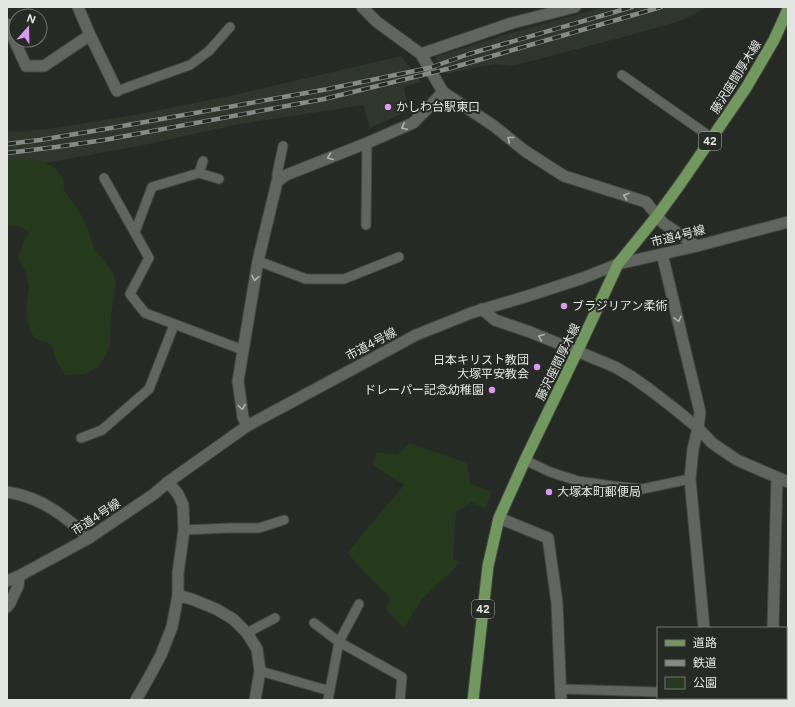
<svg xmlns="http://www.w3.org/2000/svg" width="795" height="707" font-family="Figtree,'Noto Sans JP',sans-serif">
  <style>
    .built { fill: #2f362c }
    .green { fill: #253a1a }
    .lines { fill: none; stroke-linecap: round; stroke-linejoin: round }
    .service-casing { stroke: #424541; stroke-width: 11 }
    .minor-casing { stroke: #424541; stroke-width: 13 }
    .tertiary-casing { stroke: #424541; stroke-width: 13 }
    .primary-casing { stroke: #424541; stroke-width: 13 }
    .service { stroke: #61655f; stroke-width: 9 }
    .minor { stroke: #61655f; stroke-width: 11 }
    .tertiary { stroke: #61655f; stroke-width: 11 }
    .primary { stroke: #71995d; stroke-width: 11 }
    .rail-casing { stroke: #878a86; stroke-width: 4.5 }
    .rail { stroke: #262a25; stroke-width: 3; stroke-dasharray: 9; stroke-linecap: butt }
    .oneway { stroke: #b0b2ae }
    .poi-dot { fill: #db99f5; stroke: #262a25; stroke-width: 1.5 }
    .labels { text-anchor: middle; stroke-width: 4; stroke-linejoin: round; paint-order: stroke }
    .shield { fill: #262a25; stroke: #abaeaa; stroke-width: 1 }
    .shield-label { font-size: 11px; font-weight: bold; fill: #e4e6e3 }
    .street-label { font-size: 12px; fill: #e4e6e3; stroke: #262a25 }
    .poi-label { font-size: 12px; fill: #e4e6e3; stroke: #262a25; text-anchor: start }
  </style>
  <rect width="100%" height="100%" fill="#262a25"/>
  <path class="built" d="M604 7H708L683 20 631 35 512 66 494 64 444 74 435 57 508 34Z
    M401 56 421 82 404 87 408 111 370 128 363 105 235 125 144 145 51 162 7 166V132L49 129 135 115 229 96Z"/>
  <path class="green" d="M15 160 41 161 54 167 63 178 64 191 77 208 86 224 94 248 113 273 116 284 111 316 110 345 105 357 97 367 85 374 65 375 56 360 52 345 34 338 27 321 26 306 29 289 26 271 18 258 24 240 30 233 18 226H7V161Z
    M409 443 467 463 470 484 492 491 485 509 472 502 456 511 453 559 460 563 422 599 404 628 386 610 390 598 347 553 404 485 373 465 376 452 398 455Z"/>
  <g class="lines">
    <g class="service-casing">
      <path id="service" d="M622 75 712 138
        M117 91 190 65 209 51 230 27
        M199 173 203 161
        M104 178 149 258 130 294 145 313 243 350
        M277 182V174L283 146
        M366 225 367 143
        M135 232 152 187 199 173 219 179
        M258 261 306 279H344L399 257
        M81 438 102 430 149 389 174 325
        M525 460 550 472 578 481 613 486 642 489 690 479
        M184 530 229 528H259L284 520
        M359 604 339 642 402 677 400 700
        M314 623 339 642 328 700
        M247 633 275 618
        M260 671 330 691
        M561 689 658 692
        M786 696H788"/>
    </g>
    <g class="minor-casing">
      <path id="minor" d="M78 7 90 35 117 91
        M362 7 377 22 421 54 443 92 494 126 525 151 564 176 646 202 663 223 697 246
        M7 24 26 66H44L90 35
        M421 54 512 23 575 7
        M662 254 700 412 698 428 693 449 690 479 704 628
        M482 309 495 320 530 332 567 347 615 367 632 377 649 389 675 409 698 428 712 443 737 460 788 482
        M247 426 243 417 238 381 258 261 277 182 286 175 367 143 413 123 429 107 443 92
        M7 492C41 497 65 516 89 538
        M499 518 548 538 557 603 561 700
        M178 595 194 600 216 609 233 619 247 633 257 649 260 671 255 700
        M7 607 10 603 18 586 19 576
        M773 628 777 477
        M711 698 712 700
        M136 700 148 679 161 655 172 627 178 595V573L184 530 183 505 178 494 168 482
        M772 700V698"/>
    </g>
    <g class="tertiary-casing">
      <path id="tertiary" d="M7 581 19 576 89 538 154 494 168 482 247 426 416 335 471 313 531 295 583 278 618 264 697 246 788 222"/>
    </g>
    <g class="primary-casing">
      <path id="primary" d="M473 700 488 566 499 518 525 460 577 352 618 264 657 216 681 183 746 88 774 40 788 9"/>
    </g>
    <use href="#service" class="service"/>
    <use href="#minor" class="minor"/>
    <use href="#tertiary" class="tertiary"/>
    <use href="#primary" class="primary"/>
    <g class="rail-casing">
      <path id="rail" d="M7 144 40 140 117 127 328 89 429 68 469 54 632 7
        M7 153 56 147 104 140 324 99 451 68 661 7"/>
    </g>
    <use href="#rail" class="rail"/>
  </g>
  <defs><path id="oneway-chevron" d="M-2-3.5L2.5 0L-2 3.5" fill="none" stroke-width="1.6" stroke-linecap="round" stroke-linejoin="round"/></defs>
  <g class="oneway">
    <use href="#oneway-chevron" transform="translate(404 127) rotate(155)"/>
    <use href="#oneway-chevron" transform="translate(510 139) rotate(-141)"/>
    <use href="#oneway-chevron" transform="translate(330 157) rotate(159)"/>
    <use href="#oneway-chevron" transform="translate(626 196) rotate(-162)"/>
    <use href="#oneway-chevron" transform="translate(255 278) rotate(100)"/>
    <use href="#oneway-chevron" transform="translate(678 319) rotate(77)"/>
    <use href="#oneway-chevron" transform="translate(541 337) rotate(-158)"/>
    <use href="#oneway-chevron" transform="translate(242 407) rotate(81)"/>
  </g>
  <g class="poi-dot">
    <circle cx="388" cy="107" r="4"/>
    <circle cx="564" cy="306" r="4"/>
    <circle cx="537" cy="367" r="4"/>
    <circle cx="492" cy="390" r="4"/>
    <circle cx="549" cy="492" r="4"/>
  </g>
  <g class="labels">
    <g class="shield">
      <rect x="699" y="132" width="22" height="18" rx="3"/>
      <rect x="472" y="600" width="22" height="18" rx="3"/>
    </g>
    <g class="shield-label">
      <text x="710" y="145">42</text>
      <text x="483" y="613">42</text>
    </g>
    <g class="street-label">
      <text transform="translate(736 77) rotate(-58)" y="4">藤沢座間厚木線</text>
      <text transform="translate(678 236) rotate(-14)" y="4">市道4号線</text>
      <text transform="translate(371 344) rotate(-28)" y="4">市道4号線</text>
      <text transform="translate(558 362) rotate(-64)" y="4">藤沢座間厚木線</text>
      <text transform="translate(96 517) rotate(-33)" y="4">市道4号線</text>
    </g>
    <g class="poi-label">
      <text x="396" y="111">かしわ台駅東口</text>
      <text x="572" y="310">ブラジリアン柔術</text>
      <text x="529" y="364" text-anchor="end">日本キリスト教団<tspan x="529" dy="14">大塚平安教会</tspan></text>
      <text x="484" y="394" text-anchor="end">ドレーパー記念幼稚園</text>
      <text x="557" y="496">大塚本町郵便局</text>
    </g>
  </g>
  <rect width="795" height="707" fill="none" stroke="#e4e6e3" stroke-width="16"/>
  <rect x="657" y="627" width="130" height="72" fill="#262a25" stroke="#727571"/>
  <rect x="665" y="640" width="20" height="6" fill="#71995d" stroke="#727571"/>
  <text x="693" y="647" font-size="12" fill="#e4e6e3">道路</text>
  <rect x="665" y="660" width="20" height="6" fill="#878a86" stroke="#727571"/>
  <text x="693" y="667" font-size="12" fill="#e4e6e3">鉄道</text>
  <rect x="665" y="677" width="20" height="12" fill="#253a1a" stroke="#727571"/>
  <text x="693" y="687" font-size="12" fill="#e4e6e3">公園</text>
  <g transform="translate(28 28) rotate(20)"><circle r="19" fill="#262a25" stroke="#727571"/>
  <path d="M0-3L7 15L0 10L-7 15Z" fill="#db99f5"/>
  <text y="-6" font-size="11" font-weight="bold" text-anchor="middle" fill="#e4e6e3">N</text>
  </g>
</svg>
